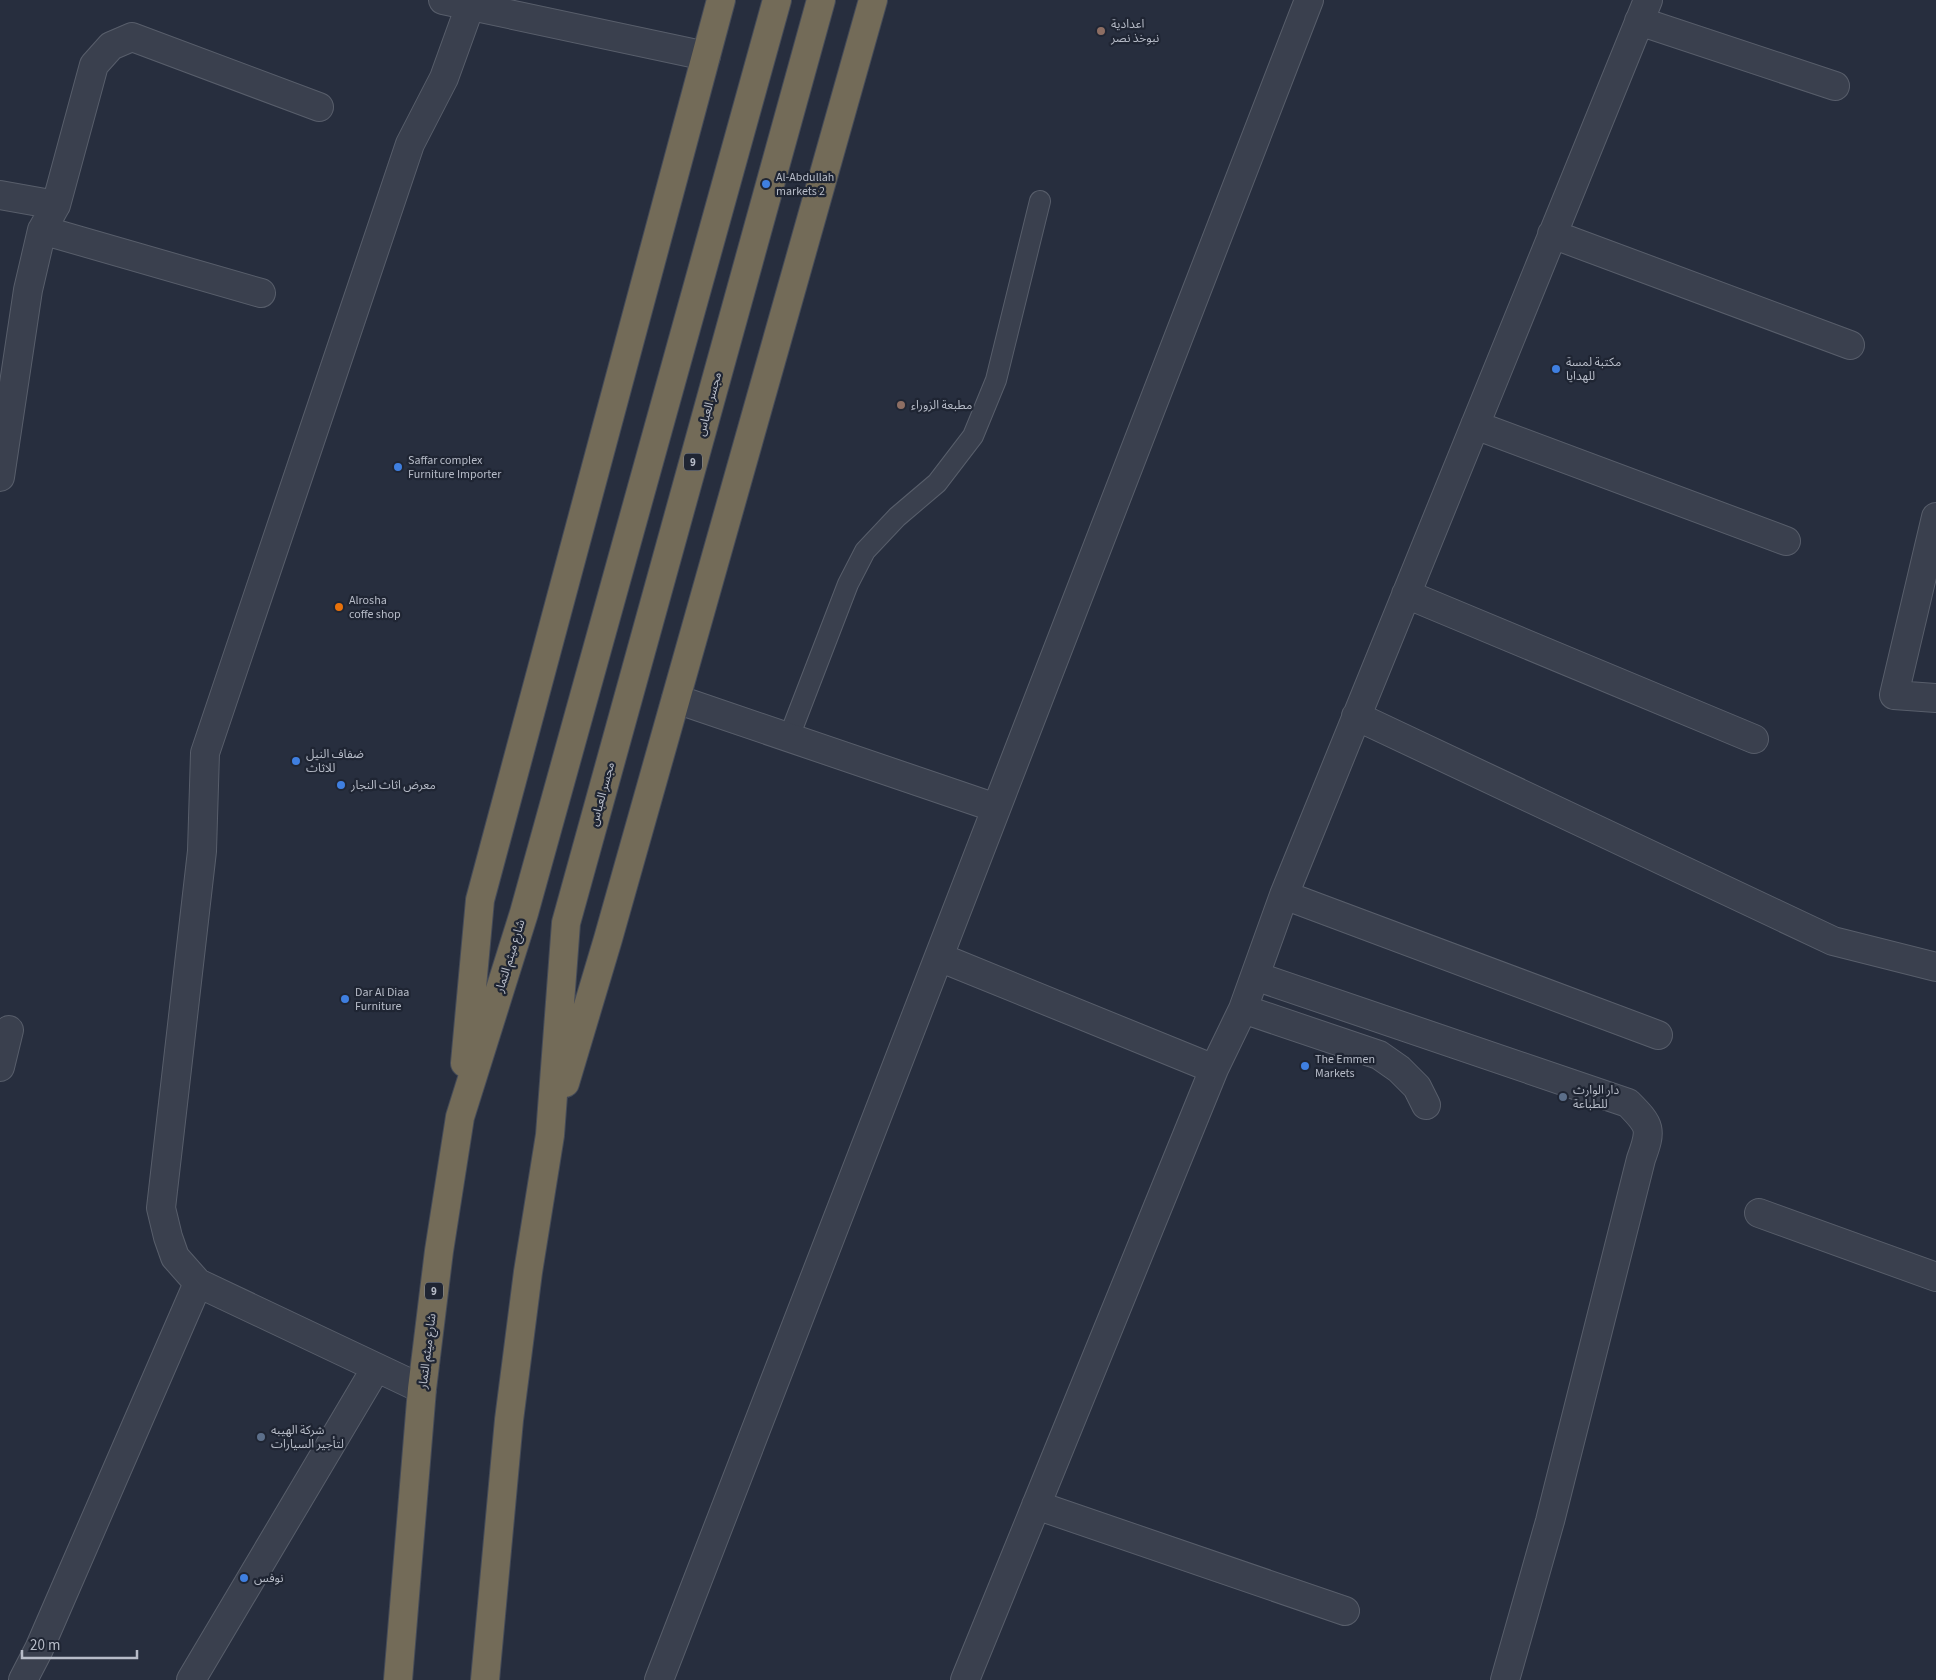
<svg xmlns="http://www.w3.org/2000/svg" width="1936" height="1680" font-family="'Source Sans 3','Noto Sans Arabic',sans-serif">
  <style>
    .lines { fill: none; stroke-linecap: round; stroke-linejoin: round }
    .lane-casing { stroke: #585e6b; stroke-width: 22 }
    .street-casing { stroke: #585e6b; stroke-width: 30 }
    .highway-casing { stroke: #454b58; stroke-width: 30 }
    .lane { stroke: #3a404e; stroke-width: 20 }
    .street { stroke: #3a404e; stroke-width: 28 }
    .highway { stroke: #736b58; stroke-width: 28 }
    .education-dot { fill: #8d6e63; stroke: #1f2533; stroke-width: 2 }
    .shop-dot { fill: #3f7fe0; stroke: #1f2533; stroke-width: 2 }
    .food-dot { fill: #e8710a; stroke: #1f2533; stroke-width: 2 }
    .service-dot { fill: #5c6f8a; stroke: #1f2533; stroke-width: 2 }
    .labels { text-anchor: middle; stroke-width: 4.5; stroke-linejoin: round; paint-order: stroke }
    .shield { fill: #1f2533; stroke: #898f9b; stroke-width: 1 }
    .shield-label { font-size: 11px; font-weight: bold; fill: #b7bcc8 }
    .poi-label { font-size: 12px; fill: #b7bcc8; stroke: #1f2533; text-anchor: start }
    .street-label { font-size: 12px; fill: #b7bcc8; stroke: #1f2533 }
  </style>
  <rect width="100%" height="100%" fill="#272e3e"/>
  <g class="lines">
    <g class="lane-casing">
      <path id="lane" d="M789 737 848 584 865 551 897 517 937 483 973 436 996 380 1040 201"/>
    </g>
    <g class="street-casing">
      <path id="street" d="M443 0 706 56
        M1639 21 1835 86
        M0 195 56 205
        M42 230 261 293
        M1552 234 1850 345
        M1475 425 1786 541
        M0 477 28 290 42 230 56 205 94 65 111 46 132 37 319 107
        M1936 517 1894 695 1936 698
        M1406 594 1754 739
        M676 699 996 808
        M1356 716 1833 941 1936 967
        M1284 895 1658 1035
        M939 957 1214 1069
        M1255 976 1628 1103C1651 1126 1652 1129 1641 1159L1550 1521 1505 1680
        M1243 1009 1379 1055 1399 1069 1417 1087 1426 1105
        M0 1067 9 1030
        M1759 1213 1936 1277
        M422 1389 198 1283 175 1257 168 1237 161 1208 202 851 205 753 410 144 444 78 470 6
        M1036 1505 1345 1611
        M23 1680 39 1649 198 1283
        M191 1680 376 1368
        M659 1680 1309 0
        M965 1680 1214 1069 1243 1009 1284 895 1648 0"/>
    </g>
    <g class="highway-casing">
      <path id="highway" d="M465 1063 480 900 721 0
        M565 1083 608 939 873 0
        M398 1680 422 1389 439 1251 460 1117 524 913 777 0
        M485 1680 509 1420 528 1272 550 1135 566 923 821 0"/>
    </g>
    <use href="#lane" class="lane"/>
    <use href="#street" class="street"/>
    <use href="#highway" class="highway"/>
  </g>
  <g class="education-dot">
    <circle cx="1101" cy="31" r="5"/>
    <circle cx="901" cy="405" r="5"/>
  </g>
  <g class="shop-dot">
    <circle cx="766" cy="184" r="5"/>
    <circle cx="1556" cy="369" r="5"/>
    <circle cx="398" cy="467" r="5"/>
    <circle cx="296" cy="761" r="5"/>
    <circle cx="341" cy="785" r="5"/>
    <circle cx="345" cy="999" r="5"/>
    <circle cx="1305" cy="1066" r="5"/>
    <circle cx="244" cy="1578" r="5"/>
  </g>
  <circle class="food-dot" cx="339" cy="607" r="5"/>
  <g class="service-dot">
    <circle cx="1563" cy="1097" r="5"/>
    <circle cx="261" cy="1437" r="5"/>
  </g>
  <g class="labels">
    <g class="shield">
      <rect x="684" y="453.5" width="18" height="17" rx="4"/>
      <rect x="425" y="1282.5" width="18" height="17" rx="4"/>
    </g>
    <g class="shield-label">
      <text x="693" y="466">9</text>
      <text x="434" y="1295">9</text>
    </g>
    <g class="poi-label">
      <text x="1111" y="28">اعدادية<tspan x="1111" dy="14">نبوخذ نصر</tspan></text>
      <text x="776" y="181">Al-Abdullah<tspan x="776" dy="14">markets 2</tspan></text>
      <text x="1566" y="366">مكتبة لمسة<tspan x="1566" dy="14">للهدايا</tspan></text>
      <text x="911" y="409">مطبعة الزوراء</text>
      <text x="408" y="464">Saffar complex<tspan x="408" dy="14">Furniture Importer</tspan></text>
      <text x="349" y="604">Alrosha<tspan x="349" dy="14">coffe shop</tspan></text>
      <text x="306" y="758">ضفاف النيل<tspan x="306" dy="14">للاثاث</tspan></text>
      <text x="351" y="789">معرض اثاث النجار</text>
      <text x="355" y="996">Dar Al Diaa<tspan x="355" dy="14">Furniture</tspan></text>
      <text x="1315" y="1063">The Emmen<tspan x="1315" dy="14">Markets</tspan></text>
      <text x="1573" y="1094">دار الوارث<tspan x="1573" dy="14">للطباعة</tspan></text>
      <text x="271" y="1434">شركة الهيبه<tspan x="271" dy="14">لتأجير السيارات</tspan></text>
      <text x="254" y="1582">نوفس</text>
    </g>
    <g class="street-label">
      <text transform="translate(709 404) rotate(-75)" y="4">مجسر العباس</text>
      <text transform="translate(602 794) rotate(-75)" y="4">مجسر العباس</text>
      <text transform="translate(510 956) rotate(-73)" y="4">شارع ميثم التمار</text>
      <text transform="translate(427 1351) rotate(-83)" y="4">شارع ميثم التمار</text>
    </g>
  </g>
  <path d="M22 1650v8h115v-8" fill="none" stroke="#b7bcc8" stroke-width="2.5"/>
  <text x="30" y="1650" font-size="15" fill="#b7bcc8" stroke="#1f2533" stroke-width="4" paint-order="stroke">20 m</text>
</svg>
